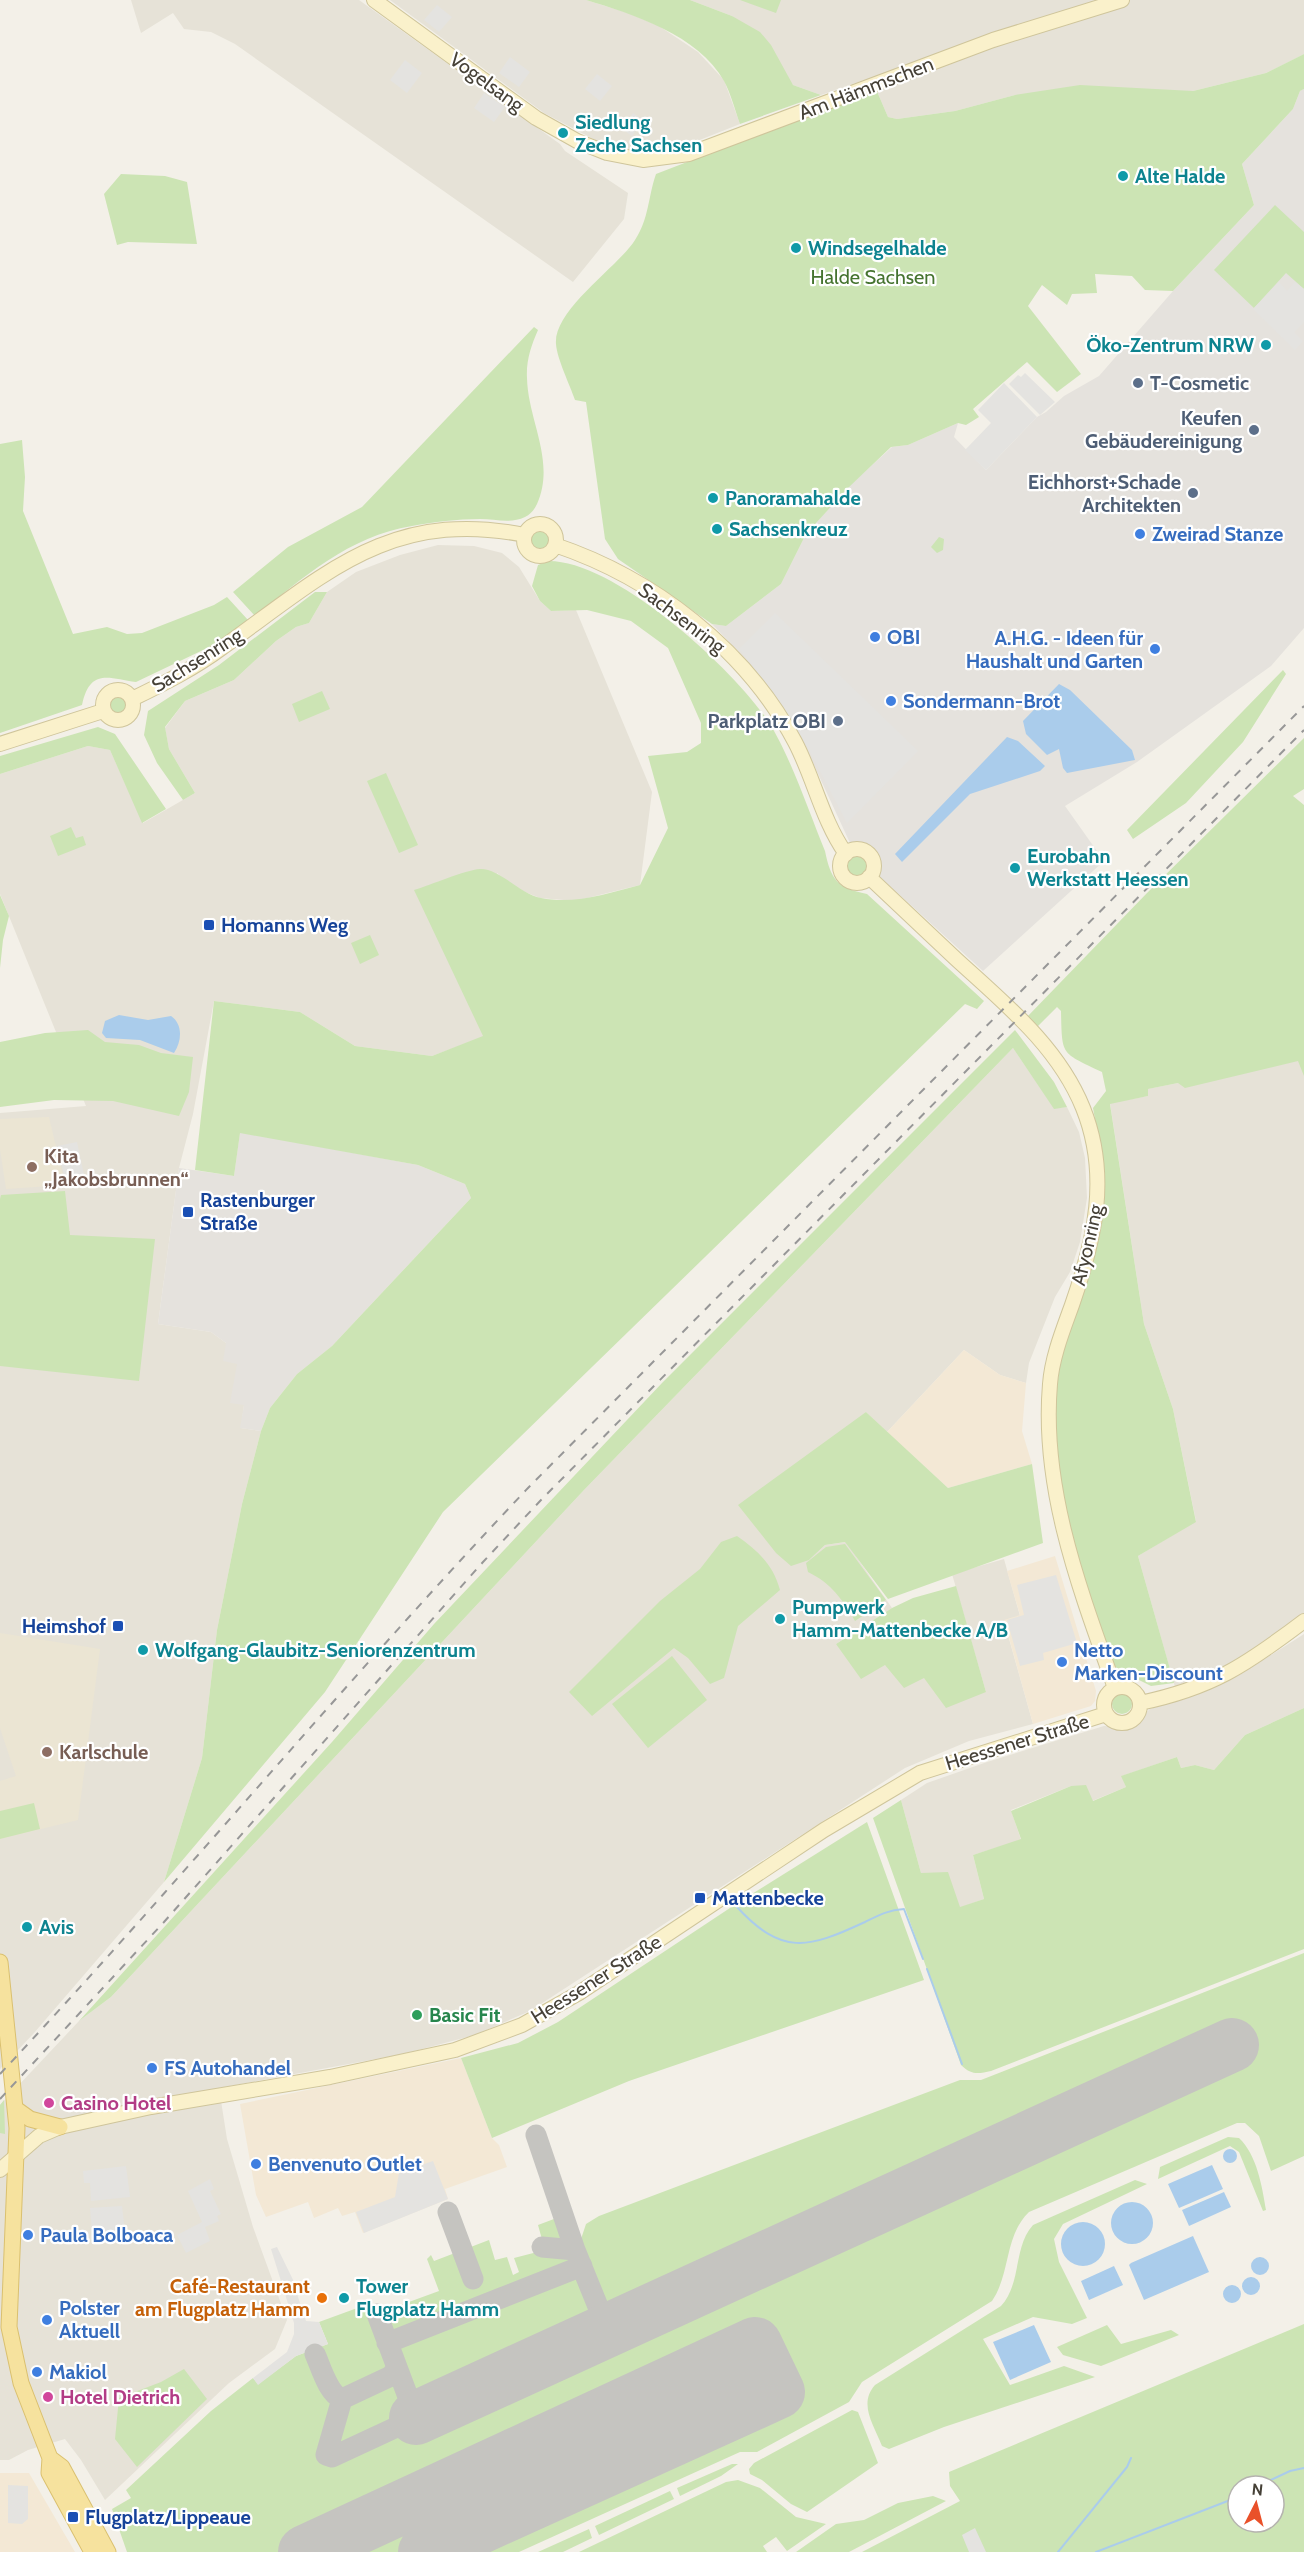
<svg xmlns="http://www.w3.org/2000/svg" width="1304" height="2552" font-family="Cabin,sans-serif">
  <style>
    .residential { fill: #e6e2d7 }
    .commercial { fill: #f3e8d5 }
    .industrial { fill: #e5e2dd }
    .education { fill: #ebe5d3 }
    .green { fill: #cce4b4; fill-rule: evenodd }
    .parking { fill: #e4e3e0 }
    .water { fill: #aacceb }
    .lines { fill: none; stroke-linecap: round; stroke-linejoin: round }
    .stream { stroke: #aacceb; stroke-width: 2 }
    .taxiway { stroke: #c5c4c0; stroke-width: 21 }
    .runway { stroke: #c5c4c0; stroke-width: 54 }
    .secondary-casing { stroke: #cfc59b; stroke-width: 16 }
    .primary-casing { stroke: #dac06f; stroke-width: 17 }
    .secondary { stroke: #faf1cb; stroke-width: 14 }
    .primary { stroke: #f6e29e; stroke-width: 15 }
    .rail { stroke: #979797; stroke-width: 2; stroke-dasharray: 8 8; stroke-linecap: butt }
    .culture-dot { fill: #0f9aa8; stroke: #fff; stroke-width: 2 }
    .service-dot { fill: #5c6f8a; stroke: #fff; stroke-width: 2 }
    .shop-dot { fill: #3f7fe0; stroke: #fff; stroke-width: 2 }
    .transit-dot { fill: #1a4fb4; stroke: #fff; stroke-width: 2 }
    .education-dot { fill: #8d6e63; stroke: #fff; stroke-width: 2 }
    .leisure-dot { fill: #2e9e5b; stroke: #fff; stroke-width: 2 }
    .hotel-dot { fill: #d1479c; stroke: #fff; stroke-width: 2 }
    .food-dot { fill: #e8710a; stroke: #fff; stroke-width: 2 }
    .labels { text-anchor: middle; stroke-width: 4.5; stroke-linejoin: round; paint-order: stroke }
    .street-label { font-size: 20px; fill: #464137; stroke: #fff }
    .culture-label { font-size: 20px; font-weight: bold; fill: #0d838f; stroke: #fff; text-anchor: start }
    .park-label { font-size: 20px; fill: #45732f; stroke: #fff }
    .service-label { font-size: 20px; font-weight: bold; fill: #4e5e75; stroke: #fff; text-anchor: end }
    .shop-label { font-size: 20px; font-weight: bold; fill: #366cbe; stroke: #fff; text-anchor: start }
    .transit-label { font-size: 20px; font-weight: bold; fill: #164399; stroke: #fff; text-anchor: start }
    .education-label { font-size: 20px; font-weight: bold; fill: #785e54; stroke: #fff; text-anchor: start }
    .leisure-label { font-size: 20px; font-weight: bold; fill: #27864d; stroke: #fff; text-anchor: start }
    .hotel-label { font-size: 20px; font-weight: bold; fill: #b23c85; stroke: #fff; text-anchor: start }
    .food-label { font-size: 20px; font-weight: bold; fill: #c56008; stroke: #fff; text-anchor: end }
  </style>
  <rect width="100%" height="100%" fill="#f3f0e8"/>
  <path class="residential" d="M131 0H359L560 144 565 151 628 193 624 219 573 282 235 44 211 32 184 29 173 13 141 33Z
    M390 0H586L628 13 659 26 698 52 724 80 740 124 687 145 664 150 626 149 597 141 544 113Z
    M690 0H1304V54L1266 73 1193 91 1015 95 955 111 897 119 888 117 876 89 864 80 821 95 793 85 732 16Z
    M438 545 474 546 502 553 519 567 540 601 551 611 576 610 652 792 640 885 575 901 540 898 515 888 497 873 483 1037 432 1056 355 1046 300 1012 214 1001 193 1114 179 1168 158 1324 211 1332 226 1343 237 1363 244 1405 241 1428 261 1431 242 1504 217 1630 202 1758 164 1882 34 2033 0 2069V1113L86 1106 0 894V774L88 746 110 750 143 823 195 793 169 749 165 728 185 701 234 680 276 641 296 627 309 623 327 592 356 572 400 555Z
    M1013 1048 1054 1108 1067 1107 1079 1132 1085 1158 1087 1198 1080 1242 1070 1272 1055 1297 1029 1363 1026 1383 1000 1375 964 1350 887 1432 866 1412 809 1560 825 1545 846 1542 892 1608 836 1644 885 1665 924 1678 986 1692 952 1574 1004 1559 1020 1616 1004 1621 1033 1724 969 1741 905 1768 530 2011 475 2035 403 2054 219 2088 227 2139 253 2227 287 2320 275 2349 229 2383 105 2500 81 2460 65 2439 28 2450 9 2460H0V2105L79 2021 111 1997 584 1490Z
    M1304 1059V1613L1233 1662 1175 1687 1138 1556 1196 1521 1173 1409 1144 1324 1110 1103 1148 1096 1147 1089Z
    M1304 1634V1708L1245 1735 1214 1770 1195 1765 1181 1768 1177 1757 1122 1776 1126 1787 1092 1801 1071 1786 1011 1810 1021 1840 973 1855 984 1899 959 1908 921 1873 901 1800 927 1783 987 1762 1104 1726 1124 1727 1132 1724 1150 1709 1183 1699 1238 1676Z"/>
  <path class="commercial" d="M964 1350 1000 1375 1026 1383 1022 1431 1032 1464 948 1488 887 1432Z
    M1055 1556 1096 1691 1095 1701 1091 1706 1033 1724 1004 1620 1020 1615 1007 1571Z
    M461 2058 492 2138 499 2145 507 2167 445 2189 448 2199 363 2233 355 2212 342 2216 338 2208 314 2218 308 2202 266 2217 256 2195 240 2104Z
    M0 2473H29L75 2552H0Z"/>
  <path class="industrial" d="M1304 89V628L1271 666 1137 762 1065 806 1104 861 983 971 879 876 880 864 866 845 850 843 807 750 738 651 712 624 726 626 781 584 806 534 848 487 892 447 908 445 958 423 954 437 986 470 1037 417 1046 412 1064 396 1099 376 1173 291 1254 205 1242 164 1293 109 1300 91Z
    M240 1132 418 1165 465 1184 471 1198 332 1346 297 1374 270 1408 261 1431 240 1428 244 1405 230 1403 237 1364 223 1361 226 1343 211 1332 158 1324 179 1168 234 1176Z"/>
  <path class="education" d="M49 1117 65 1185 6 1189 0 1149V1119Z
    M0 1633 100 1649 78 1820 0 1839V1781L16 1776 0 1728Z"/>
  <path class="green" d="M586 0H690L732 16 760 32 771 45 793 85 821 95 740 124C735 110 731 94 724 81 699 35 632 14 586 0Z
    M740 0H781L776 13Z
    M1304 54V89L1300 91 1293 109 1242 164 1254 205 1173 291 1145 290 1132 276 1095 274 1097 293 1072 294 1067 305 1042 285 1028 306 1081 374 1057 392 1027 362 973 409 979 417 966 425 958 423 908 445 891 447 848 488 806 534 781 584 726 626 712 624 618 559 605 539 586 402 575 400C570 385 557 359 556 344 553 310 619 266 635 240 649 219 648 197 656 174L876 89 888 117 897 119 955 111 1015 95 1080 85 1193 91 1266 73Z
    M121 174 165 176 187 182 197 244 128 242 117 245 104 194Z
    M1275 205 1304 232V289L1286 273 1254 308 1214 270Z
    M534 327 538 330C531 346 526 361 527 378 528 421 556 461 537 504 534 510 531 514 525 517 511 524 495 519 480 519 457 519 434 522 412 526 349 536 303 578 255 616L233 592 288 547 362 507Z
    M22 440 25 477 23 511 73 634 107 627 127 634 142 633 214 605 227 597 248 620 224 640 136 682C108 678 90 668 82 705L0 733V444Z
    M530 540a10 10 0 1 1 20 0a10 10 0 1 1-20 0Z
    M939 537 944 539 943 550 937 553 931 547Z
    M548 561C614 560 732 667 768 721 790 755 809 812 825 851 831 880 837 888 867 894L984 1001 977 1009 965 1004 443 1512 325 1692 164 1882 202 1758 217 1630 242 1504 261 1431 270 1408 297 1374 332 1346 471 1198 465 1184 418 1165 240 1133 234 1176 195 1170 214 1001 300 1012 355 1046 432 1056 483 1036 414 890C431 885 465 870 480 869 499 868 520 894 541 898 574 905 609 893 640 885L668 828 648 756 687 752 701 743V723L668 648 631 621 587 610 551 611 540 601 532 586 538 565Z
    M315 592H327L309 623 296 627 276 641 234 680 185 701 165 727 169 749 195 793 183 800 157 763 144 735 148 711 219 665Z
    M1283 670 1286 674 1243 742 1186 803 1133 839 1127 830Z
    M322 691 330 709 299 722 292 704Z
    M108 705a9 9 0 1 1 18 0a9 9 0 1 1-18 0Z
    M98 727 115 734 166 809 142 823 110 750 88 746 0 774V756Z
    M1304 738V789L1293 796 1304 805V1076L1298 1061 1185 1088 1178 1083 1148 1089V1096L1110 1104 1144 1324 1173 1409 1196 1522 1138 1556 1174 1683 1151 1686 1115 1668C1088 1588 1053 1508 1055 1423 1055 1400 1058 1373 1063 1351 1073 1313 1090 1277 1099 1238 1109 1193 1101 1152 1093 1108L1106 1091 1102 1072C1061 1052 1062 1057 1061 1011L1057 1007 1038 1026 1027 1017 1147 893Z
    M386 773 418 845 399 853 367 781Z
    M71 827 76 838 83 836 86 845 58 856 50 836Z
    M847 866a10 10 0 1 1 20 0a10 10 0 1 1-20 0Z
    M0 895 9 916 3 940 0 968Z
    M370 935 379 955 360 964 351 943Z
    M88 1030 105 1042 139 1045 161 1053 193 1057 189 1092 179 1116 113 1101 54 1100 0 1107V1042L45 1033Z
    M1015 1030 1054 1082 1067 1107 1054 1109 1013 1048 584 1490 111 1997 79 2021 332 1742 434 1624 662 1383Z
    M65 1191 70 1235 155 1239 139 1381 0 1366V1199L1 1195Z
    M866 1412 948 1488 1032 1464 1043 1543 888 1599 845 1542 825 1545 809 1560 791 1566 776 1553 738 1505Z
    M737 1536C758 1551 773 1564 780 1590L738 1626 724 1678 710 1684 688 1658 674 1648 592 1716 569 1692 660 1601 700 1569 721 1542Z
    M845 1544 886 1600 855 1621C843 1600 831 1583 808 1572L806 1563 826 1547Z
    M956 1586 986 1692 946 1708 924 1678 904 1688 885 1665 861 1679 836 1644 892 1608 913 1598Z
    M672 1656 707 1700 648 1748 612 1704Z
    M1112 1704a10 10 0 1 1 20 0a10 10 0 1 1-20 0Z
    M1304 1708V1949L991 2071C978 2074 971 2075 961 2065L873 1818 901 1800 921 1873 948 1872 960 1907 984 1899 973 1855 1021 1839 1011 1811 1071 1786 1086 1785 1093 1801 1126 1787 1121 1776 1177 1757 1181 1768 1195 1765 1214 1770 1245 1735Z
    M34 1803 40 1829 0 1839V1811Z
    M867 1822 924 1980 629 2081 492 2138 461 2058 518 2043 558 2022 739 1902Z
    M1304 1953V2156L1271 2171 1259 2136 1245 2123H1237L1029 2212C1004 2236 1011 2273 992 2301L862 2382 849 2402 757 2452H740L519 2552H127L112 2509 131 2498 126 2490 211 2411 253 2378 258 2384 296 2356 328 2344 319 2322 371 2303 376 2314 439 2291 427 2259 431 2255 434 2261 489 2240 495 2260 507 2257 513 2275 519 2272 514 2258 545 2250 538 2225 562 2216 571 2242 581 2239 586 2224 599 2216 960 2080H981Z
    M4 2100 5 2134 0 2133V2105Z
    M1228 2137 1239 2138C1257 2155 1262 2186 1266 2210L1263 2211 1239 2152 1230 2146 1158 2179 1160 2167Z
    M1135 2180 1147 2184 1063 2224 1054 2239 1059 2262 1087 2318 1072 2324 1033 2317 983 2339 1010 2385 1064 2366 1095 2377 944 2427 889 2449 882 2446C874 2425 858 2404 875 2385L1001 2306C1022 2283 1013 2247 1033 2225Z
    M1304 2324V2552H862L960 2501 950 2486 949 2472ZM1238 2486H1274V2522H1238Z
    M1107 2325 1121 2344 1171 2330 1179 2335 1101 2366 1063 2355 1057 2347Z
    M184 2369 207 2399 137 2467 115 2439 119 2398 161 2382Z
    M852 2410 858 2412 878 2463 807 2512 791 2504 762 2480 750 2474 749 2469 754 2463Z
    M732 2464H738L721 2476 680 2496 677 2488Z
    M738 2480 760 2488 796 2517 826 2524 787 2551 776 2537 763 2546 767 2552H579L726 2482Z
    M670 2491 674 2499 599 2535 595 2526Z
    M933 2496 946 2501 849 2552H796L836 2524 864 2520 898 2503Z
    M589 2529 592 2538 563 2552H538Z"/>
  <path class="parking" d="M437 5 452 17 439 32 424 20Z
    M510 57 530 72 519 87 499 73Z
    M405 60 422 73 407 93 390 80Z
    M597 74 612 86 600 101 585 89Z
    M484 93 505 107 494 122 474 108Z
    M633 113 643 120 632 136 622 129Z
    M1279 282 1287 291 1295 282 1304 289V322L1294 332 1303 341 1295 350 1253 309Z
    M1025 373 1055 402 1040 415 1009 384 1018 375 1021 377Z
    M1004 383 1037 417 986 470 965 450 991 423 978 410Z
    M775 613 918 751 847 823 808 748 774 693 739 649Z
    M77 1142 84 1175 65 1179 57 1146Z
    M1056 1575 1077 1643 1043 1653 1044 1660 1020 1666 1007 1620 1024 1615 1017 1585Z
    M433 2161 448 2199 364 2233 356 2212 395 2197 399 2173Z
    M126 2166 130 2197 91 2201 90 2183H84L83 2171Z
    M210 2179 214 2189 210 2191 221 2214 217 2216 219 2221 205 2227 210 2241 186 2253 177 2235 202 2222 188 2191Z
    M122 2206 126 2241 93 2244 90 2208Z
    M277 2247 298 2290 296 2291 306 2321 319 2322 328 2344 296 2356 258 2385 253 2378 287 2352 294 2334V2323L271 2249Z
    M8 2485 28 2486V2519L22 2524 8 2523Z
    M975 2528 986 2552H969L962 2535Z"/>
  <path class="water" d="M1059 684 1070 690 1132 750 1135 760 1067 773 1063 768 1059 749 1047 755 1026 734 1023 721Z
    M1007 737 1018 741 1045 766 1040 771 970 794 902 862 895 854Z
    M119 1015 148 1020 171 1016C183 1024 182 1041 174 1053L140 1040 106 1038 102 1033 105 1021Z
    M1223 2156a7 7 0 1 1 14 0a7 7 0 1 1-14 0Z
    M1212 2165 1223 2189 1179 2208 1168 2184Z
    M1224 2192 1231 2207 1189 2226 1182 2210Z
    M1111 2223a21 21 0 1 1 42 0a21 21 0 1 1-42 0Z
    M1061 2244a22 22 0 1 1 44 0a22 22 0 1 1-44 0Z
    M1193 2236 1209 2272 1144 2300 1129 2265 1131 2263Z
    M1251 2266a9 9 0 1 1 18 0a9 9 0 1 1-18 0Z
    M1114 2266 1123 2285 1089 2300 1081 2281Z
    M1242 2286a9 9 0 1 1 18 0a9 9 0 1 1-18 0Z
    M1223 2294a9 9 0 1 1 18 0a9 9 0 1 1-18 0Z
    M1034 2325 1051 2362 1010 2380 993 2342Z"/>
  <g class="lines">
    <path class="stream" d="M736 1906C782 1956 807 1949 865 1922 879 1915 888 1910 904 1909L923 1959
      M927 1969 962 2064
      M1258 2486 1290 2471 1304 2468
      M1058 2552 1127 2467 1131 2458
      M1096 2552 1238 2497"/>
    <path class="taxiway" d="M536 2135 575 2250
      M448 2212 473 2279
      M542 2247 575 2250 608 2331
      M387 2343 582 2266
      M315 2354C321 2367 328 2394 342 2399L391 2376 396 2369
      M342 2399 326 2455 332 2457 416 2418 377 2314"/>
    <path class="runway" d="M416 2418 1232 2045
      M305 2552 755 2344 778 2392 425 2552"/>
    <g class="secondary-casing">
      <path id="secondary" d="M374 0 536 118 577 141 607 153 643 160 689 154 993 40 1122 0
        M524 540a16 16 0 1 1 32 0a16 16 0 1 1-32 0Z
        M555 545C653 578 746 649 795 742 814 778 822 820 846 854
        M103 705a15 15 0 1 1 30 0a15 15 0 1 1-30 0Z
        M132 699C163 684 195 668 223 647 324 575 390 508 525 535
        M0 744 103 711
        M840 866a17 17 0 1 1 34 0a17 17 0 1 1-34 0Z
        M869 877C898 904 927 932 956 959 1004 1003 1058 1046 1083 1108 1110 1175 1095 1239 1072 1305 1063 1330 1052 1357 1050 1384 1041 1489 1080 1590 1115 1688
        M1104 1705a18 18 0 1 1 36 0a18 18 0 1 1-36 0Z
        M1140 1703C1212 1688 1246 1665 1304 1621
        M0 2170 39 2136 60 2127 151 2107 330 2077 455 2050 522 2025 579 1993 824 1830 920 1773 1106 1714"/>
    </g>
    <g class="primary-casing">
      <path id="primary" d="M0 1962 17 2128 9 2327 21 2383 50 2458 49 2473 92 2552
        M16 2109 30 2119 60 2127
        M50 2458 62 2467 108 2552"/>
    </g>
    <use href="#secondary" class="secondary"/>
    <use href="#primary" class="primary"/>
    <path class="rail" d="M0 2074C180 1882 347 1679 528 1488L1304 706
      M0 2099 164 1922 483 1562 541 1500 1304 730"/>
  </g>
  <g class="culture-dot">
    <circle cx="563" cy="133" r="6"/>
    <circle cx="1123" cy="176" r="6"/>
    <circle cx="796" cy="248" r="6"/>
    <circle cx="1266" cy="345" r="6"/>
    <circle cx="713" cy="498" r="6"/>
    <circle cx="717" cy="529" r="6"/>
    <circle cx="1015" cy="868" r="6"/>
    <circle cx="780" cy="1619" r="6"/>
    <circle cx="143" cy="1650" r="6"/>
    <circle cx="27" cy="1927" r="6"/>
    <circle cx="344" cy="2298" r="6"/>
  </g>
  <g class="service-dot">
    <circle cx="1138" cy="383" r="6"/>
    <circle cx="1254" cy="430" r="6"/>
    <circle cx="1193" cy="493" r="6"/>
    <circle cx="838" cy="721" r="6"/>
  </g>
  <g class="shop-dot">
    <circle cx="1140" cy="534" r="6"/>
    <circle cx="875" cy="637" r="6"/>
    <circle cx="1155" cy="649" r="6"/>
    <circle cx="891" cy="701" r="6"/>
    <circle cx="1062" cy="1662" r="6"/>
    <circle cx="152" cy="2068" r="6"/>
    <circle cx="256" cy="2164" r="6"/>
    <circle cx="28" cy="2235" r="6"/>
    <circle cx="47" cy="2320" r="6"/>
    <circle cx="37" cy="2372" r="6"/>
  </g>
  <g class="transit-dot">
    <rect x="203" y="919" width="12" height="12" rx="3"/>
    <rect x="182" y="1206" width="12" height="12" rx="3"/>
    <rect x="112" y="1620" width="12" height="12" rx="3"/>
    <rect x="694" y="1892" width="12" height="12" rx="3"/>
    <rect x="67" y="2511" width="12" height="12" rx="3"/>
  </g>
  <g class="education-dot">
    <circle cx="32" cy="1167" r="6"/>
    <circle cx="47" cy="1752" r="6"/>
  </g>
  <circle class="leisure-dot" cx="417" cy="2015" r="6"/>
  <g class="hotel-dot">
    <circle cx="49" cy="2103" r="6"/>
    <circle cx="48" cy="2397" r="6"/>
  </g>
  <circle class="food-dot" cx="322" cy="2298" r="6"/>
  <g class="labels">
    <g class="street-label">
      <text transform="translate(487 82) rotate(36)" y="7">Vogelsang</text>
      <text transform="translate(866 88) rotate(-21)" y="7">Am Hämmschen</text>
      <text transform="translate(682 618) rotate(37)" y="7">Sachsenring</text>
      <text transform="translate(197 660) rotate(-32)" y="7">Sachsenring</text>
      <text transform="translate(1087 1245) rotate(-77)" y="7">Afyonring</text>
      <text transform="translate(1017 1742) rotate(-17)" y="7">Heessener Straße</text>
      <text transform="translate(596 1979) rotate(-32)" y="7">Heessener Straße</text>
    </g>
    <g class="culture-label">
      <text x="575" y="129">Siedlung<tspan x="575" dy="23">Zeche Sachsen</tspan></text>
      <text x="1135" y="183">Alte Halde</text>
      <text x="808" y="255">Windsegelhalde</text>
      <text x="1254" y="352" text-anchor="end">Öko-Zentrum NRW</text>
      <text x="725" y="505">Panoramahalde</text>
      <text x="729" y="536">Sachsenkreuz</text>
      <text x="1027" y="863">Eurobahn<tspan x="1027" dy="23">Werkstatt Heessen</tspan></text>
      <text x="792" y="1614">Pumpwerk<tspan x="792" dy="23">Hamm-Mattenbecke A/B</tspan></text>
      <text x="155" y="1657">Wolfgang-Glaubitz-Seniorenzentrum</text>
      <text x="39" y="1934">Avis</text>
      <text x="356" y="2293">Tower<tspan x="356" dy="23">Flugplatz Hamm</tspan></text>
    </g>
    <g class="park-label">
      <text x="873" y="284">Halde Sachsen</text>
    </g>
    <g class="service-label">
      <text x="1150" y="390" text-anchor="start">T-Cosmetic</text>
      <text x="1242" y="425">Keufen<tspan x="1242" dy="23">Gebäudereinigung</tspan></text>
      <text x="1181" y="489">Eichhorst+Schade<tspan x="1181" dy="23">Architekten</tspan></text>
      <text x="826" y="728">Parkplatz OBI</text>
    </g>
    <g class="shop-label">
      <text x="1152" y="541">Zweirad Stanze</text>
      <text x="887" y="644">OBI</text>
      <text x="1143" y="645" text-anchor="end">A.H.G. - Ideen für<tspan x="1143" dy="23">Haushalt und Garten</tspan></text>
      <text x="903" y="708">Sondermann-Brot</text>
      <text x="1074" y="1657">Netto<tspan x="1074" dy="23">Marken-Discount</tspan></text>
      <text x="164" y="2075">FS Autohandel</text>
      <text x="268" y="2171">Benvenuto Outlet</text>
      <text x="40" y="2242">Paula Bolboaca</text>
      <text x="59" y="2315">Polster<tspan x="59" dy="23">Aktuell</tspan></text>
      <text x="49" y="2379">Makiol</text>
    </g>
    <g class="transit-label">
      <text x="221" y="932">Homanns Weg</text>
      <text x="200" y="1207">Rastenburger<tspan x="200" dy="23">Straße</tspan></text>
      <text x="106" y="1633" text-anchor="end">Heimshof</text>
      <text x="712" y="1905">Mattenbecke</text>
      <text x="85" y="2524">Flugplatz/Lippeaue</text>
    </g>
    <g class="education-label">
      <text x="44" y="1163">Kita<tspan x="44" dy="23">„Jakobsbrunnen“</tspan></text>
      <text x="59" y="1759">Karlschule</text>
    </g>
    <g class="leisure-label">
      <text x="429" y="2022">Basic Fit</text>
    </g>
    <g class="hotel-label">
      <text x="61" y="2110">Casino Hotel</text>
      <text x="60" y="2404">Hotel Dietrich</text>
    </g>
    <g class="food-label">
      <text x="310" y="2293">Café-Restaurant<tspan x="310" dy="23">am Flugplatz Hamm</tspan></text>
    </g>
  </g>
  <g transform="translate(1256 2504) rotate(6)"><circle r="28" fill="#ffffff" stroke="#b5b3af" stroke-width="1.5"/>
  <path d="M0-4.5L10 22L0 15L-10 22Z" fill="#e9512a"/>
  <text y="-9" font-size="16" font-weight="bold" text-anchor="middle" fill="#464137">N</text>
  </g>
</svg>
